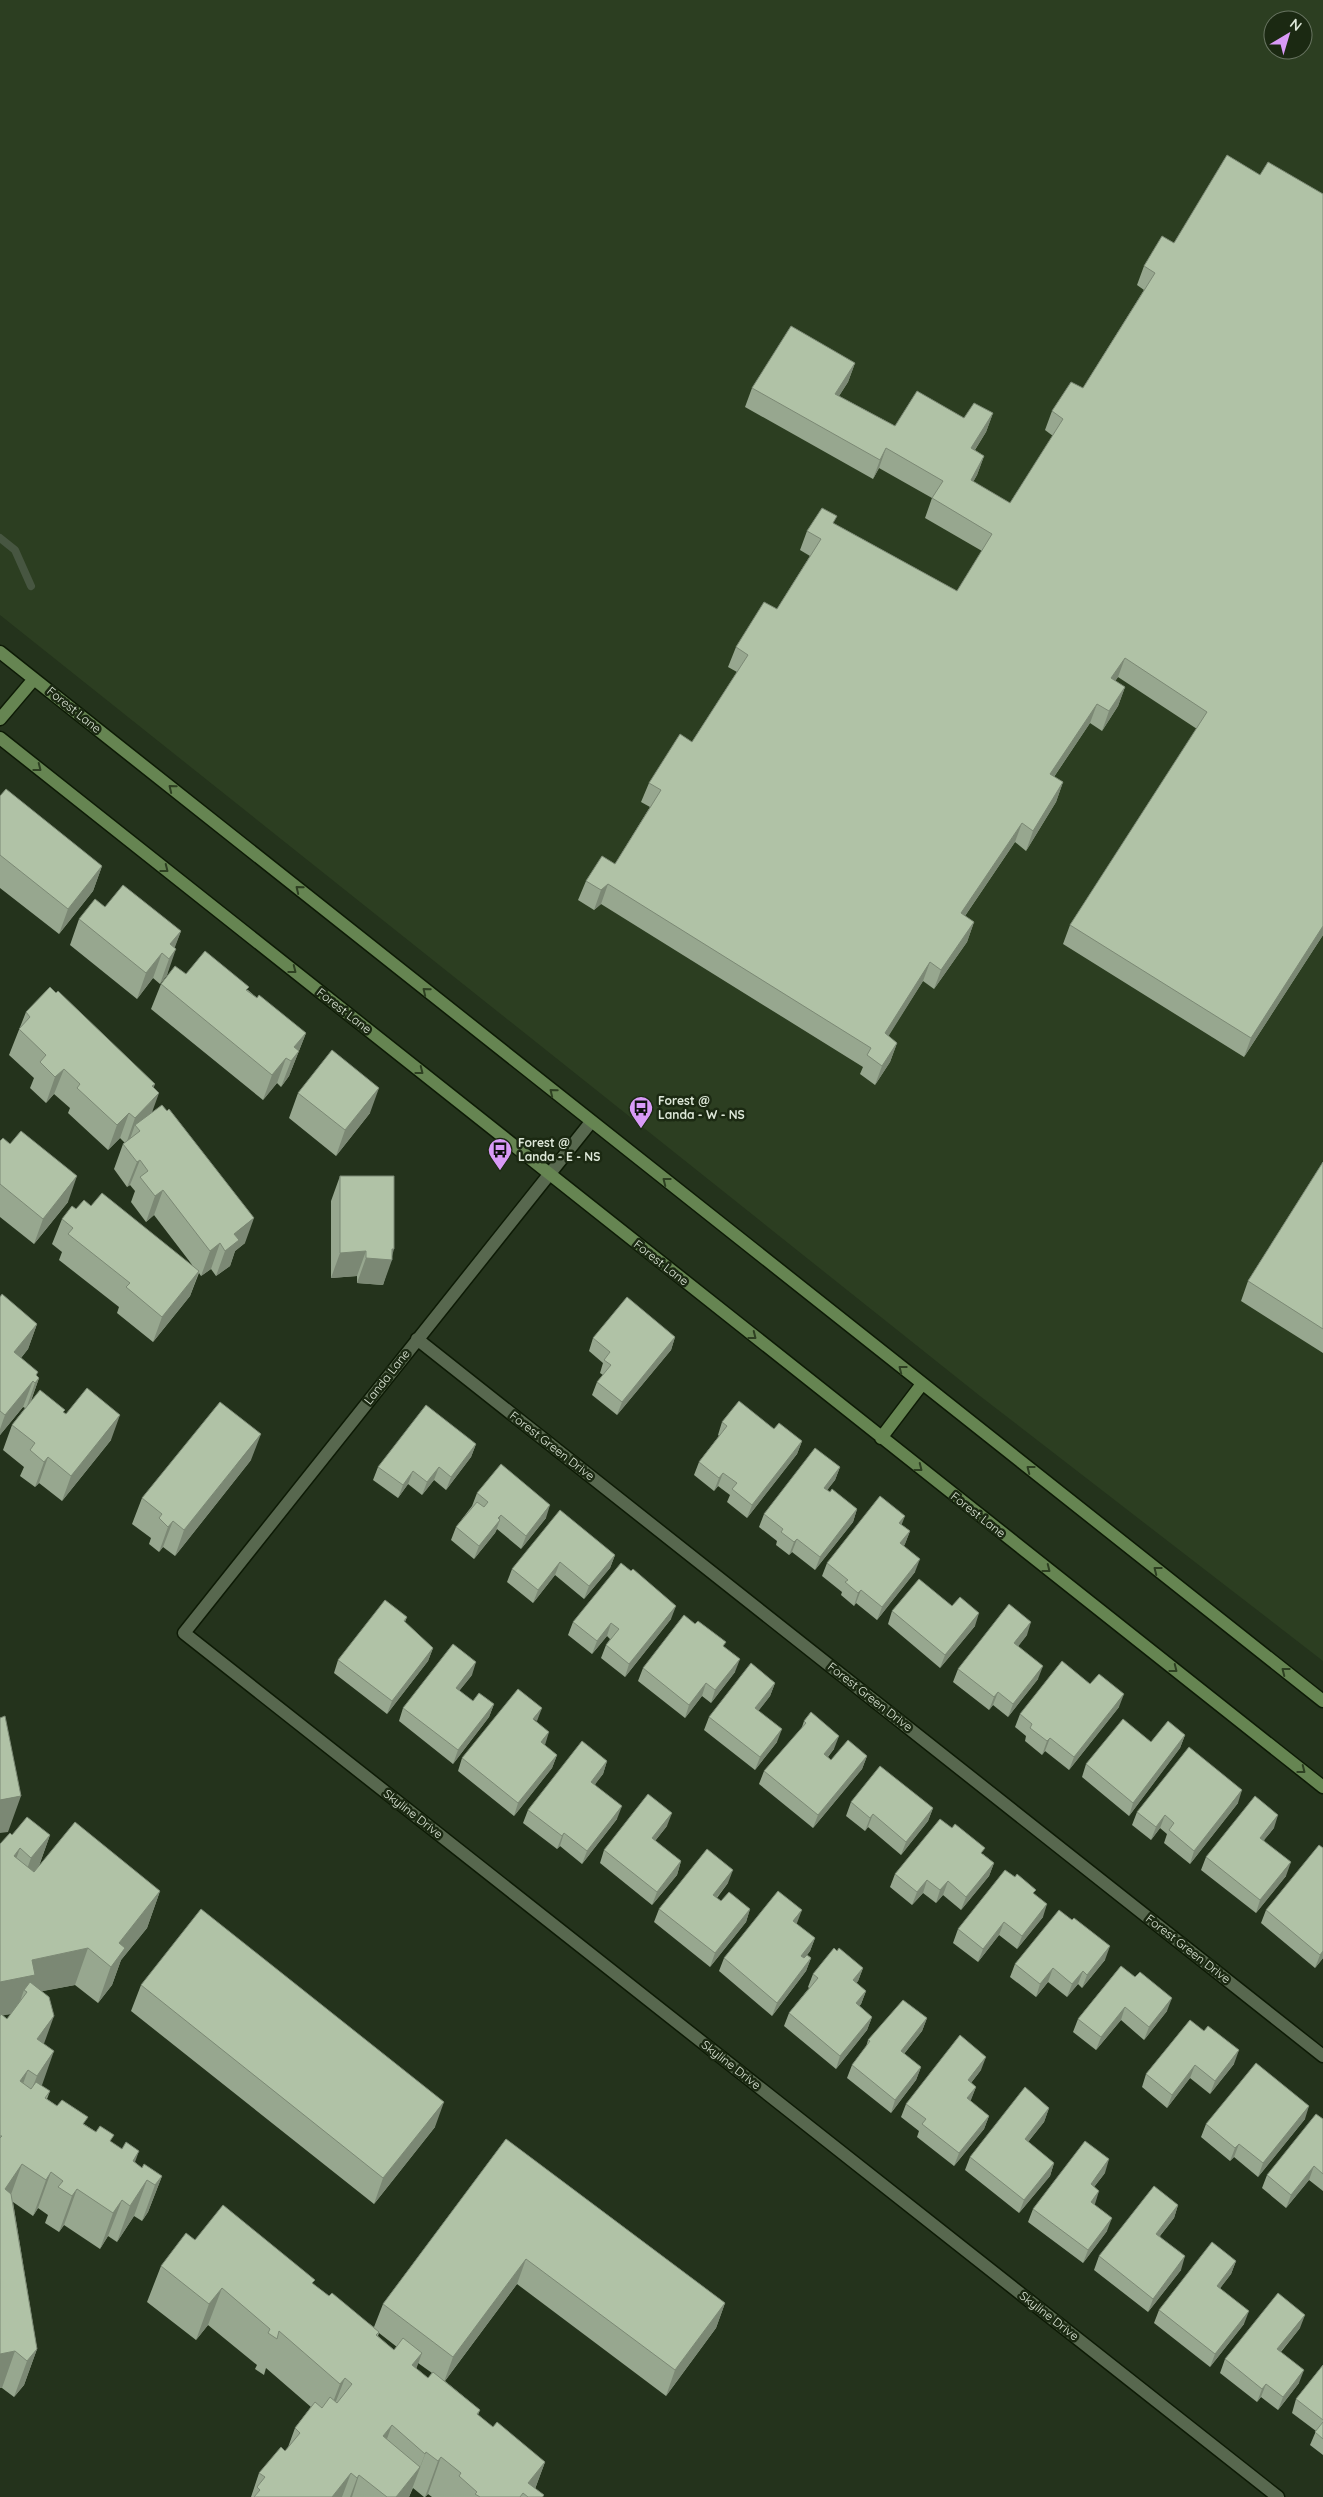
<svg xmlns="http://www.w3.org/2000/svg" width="1323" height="2497" font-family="Quicksand,sans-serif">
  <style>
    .built { fill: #2c3e21; fill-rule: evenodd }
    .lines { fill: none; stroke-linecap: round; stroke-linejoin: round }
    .stream { stroke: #475641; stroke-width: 8 }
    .minor-casing { stroke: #0d1a05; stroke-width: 15 }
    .secondary-casing { stroke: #0d1a05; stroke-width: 15 }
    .minor { stroke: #58684f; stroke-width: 12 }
    .secondary { stroke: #668552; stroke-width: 12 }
    .wall { fill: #97a78f; fill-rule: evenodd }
    .shaded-wall { fill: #7b8874 }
    .building { fill: #b0c2a6; stroke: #7b8874 }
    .oneway { stroke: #2e4022 }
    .labels { text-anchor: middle; stroke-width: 5; stroke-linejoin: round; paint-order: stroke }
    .street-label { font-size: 12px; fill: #dee8d9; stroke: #1b2912 }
    .poi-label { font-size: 12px; font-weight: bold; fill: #dee8d9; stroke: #1b2912; text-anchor: start }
  </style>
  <rect width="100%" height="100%" fill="#24331c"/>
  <path class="built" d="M0 0H1323V1661L980 1396 0 615ZM1273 20H1303V50H1273Z"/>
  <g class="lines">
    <path class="stream" d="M0 538 15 550 31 586"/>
    <g class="minor-casing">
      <path id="minor" d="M591 1122 184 1633 1278 2497
        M417 1339 1323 2056"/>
    </g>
    <g class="secondary-casing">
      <path id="secondary" d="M0 652 1323 1701
        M0 719 34 679
        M0 738 1323 1787
        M881 1438 922 1384"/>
    </g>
    <use href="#minor" class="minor"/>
    <use href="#secondary" class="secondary"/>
  </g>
  <path class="wall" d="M1260 175 1323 194V935L1244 1057 1063 944 1070 925 1197 729 1118 677 1115 681 1125 687 1118 706 1102 731 1090 723 1054 777 1063 782 1056 802 1026 851 1015 842 965 916 974 922 967 942 934 989 923 981 888 1036 897 1043 890 1062 875 1085 860 1074 863 1067 601 904 594 910 578 900 586 881 615 864 650 807 641 802 649 783 692 742 737 672 728 667 736 647 777 609 810 556 800 550 807 531 835 524 957 591 982 551 925 518 932 498 879 468 873 479 745 407 752 388 855 363 848 382 839 396 895 426 964 418 993 413 986 432 975 450 984 456 977 475 973 482 1010 503 1053 436 1045 430 1052 411 1083 388 1144 290 1137 285 1144 266Z
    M0 796 102 866 93 891 59 934 0 888Z
    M105 907 181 931 174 948 167 975 160 984 153 978 137 999 70 945 79 919Z
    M186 974 248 990 257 998 306 1033 289 1076 281 1087 277 1083 263 1100 151 1009 161 984Z
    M26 1012 155 1084 153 1087 152 1112 245 1243 235 1251 230 1266 216 1276 211 1269 201 1276 199 1273 190 1296 153 1342 117 1313 119 1307 59 1260 62 1252 52 1244 62 1219 76 1209 91 1206 193 1266 154 1215 146 1222 131 1202 135 1191 130 1185 127 1187 114 1169 123 1144 125 1143 120 1138 108 1150 68 1113 70 1108 54 1094 46 1103 30 1088 34 1078 9 1055Z
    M298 1093 370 1113 336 1156 289 1118Z
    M0 1141 68 1202 34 1244 0 1217Z
    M1323 1162V1353L1241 1301 1248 1281Z
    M340 1176 392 1255 383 1285 357 1283V1276L331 1278V1201Z
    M0 1297 37 1324 28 1349 21 1358 39 1378 31 1401 64 1413 111 1440 62 1501 39 1483 35 1487 20 1476 24 1467 3 1450 12 1425 25 1408 23 1407 0 1435Z
    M675 1337 671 1350 617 1415 592 1395 597 1382 603 1375 600 1373 603 1363 589 1351 593 1338Z
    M722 1422 774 1429 802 1441 797 1454 747 1518 727 1502 730 1495 718 1486 714 1491 694 1475 699 1462 719 1436 718 1435Z
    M476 1444 471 1457 446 1490 434 1480 422 1495 408 1484 398 1498 373 1480 378 1467Z
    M251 1460 175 1556 163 1547 159 1552 149 1544 151 1538 132 1524 142 1498Z
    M840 1467 835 1480 827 1490 857 1509 853 1522 815 1570 792 1552 789 1555 776 1545 777 1541 759 1527 764 1514Z
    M477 1493 546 1518 521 1549 497 1529 495 1533 474 1559 451 1540 456 1527 472 1506Z
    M902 1525 910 1531 904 1546 915 1572 877 1620 856 1603 854 1606 841 1595 842 1592 822 1576 827 1563Z
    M615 1555 610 1568 584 1599 555 1575 533 1603 507 1582 512 1569Z
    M892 1611 975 1626 940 1668 888 1624Z
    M407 1617 405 1622 433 1648 428 1661 387 1714 334 1673 338 1660Z
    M671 1619 625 1677 601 1658 606 1645 610 1639 607 1636 592 1654 568 1635 573 1622Z
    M1027 1635 1018 1646 1038 1679 1008 1717 993 1705 989 1710 953 1682 958 1669Z
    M724 1647 735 1672 711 1703 702 1696 685 1718 638 1681 643 1668Z
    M472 1675 459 1691 473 1701 494 1704 489 1717 453 1764 399 1721 403 1708Z
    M775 1683 770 1696 758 1711 777 1742 755 1770 704 1730 709 1717Z
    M1090 1684 1119 1707 1069 1770 1045 1751 1042 1755 1025 1741 1026 1736 1015 1727 1020 1714Z
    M804 1721 834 1749 828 1757 831 1760 867 1756 862 1769 813 1828 759 1784 764 1771 801 1730Z
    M537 1722 544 1745 557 1755 552 1768 514 1816 458 1771 462 1758Z
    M1185 1735 1180 1748 1129 1816 1082 1777 1086 1764 1151 1742Z
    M607 1761 603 1774 595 1784 617 1819 582 1864 560 1846 557 1849 523 1823 528 1810Z
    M851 1802 933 1808 928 1821 901 1855 868 1827 865 1831 846 1816Z
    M1238 1803 1190 1864 1164 1843 1167 1834 1160 1828 1151 1840 1132 1825 1137 1812Z
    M667 1826 655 1841 681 1861 677 1875 652 1905 600 1863 604 1850Z
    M1274 1828 1264 1840 1286 1876 1256 1913 1201 1870 1206 1857Z
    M12 1835H50L39 1866 160 1891 147 1928 121 1960 112 1985 98 2003 75 1985 42 1991 44 2044 41 2086 50 2091 47 2099 111 2142 142 2168 162 2176 148 2212 142 2221 134 2216 117 2242 108 2236 100 2249 64 2225 59 2232 45 2223 48 2215 38 2208 33 2216 13 2202 37 2349 24 2385 14 2397 2 2388H0V1844ZM11 2014 7 2019 2 2015Z
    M1323 1848V1958L1315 1968 1261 1923 1266 1910Z
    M983 1854 994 1863 989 1876 961 1910 943 1895 936 1903 923 1893 912 1905 890 1887 895 1874Z
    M728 1883 717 1898 721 1901 750 1909 746 1922 710 1967 654 1922 659 1909Z
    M1034 1894 1043 1917 1017 1949 999 1935 978 1962 953 1943 958 1929Z
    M1072 1920 1105 1960 1082 1988 1078 1984 1067 1997 1048 1982 1036 1997 1010 1977 1015 1964Z
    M797 1923 796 1924 815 1938 810 1951 807 1955 811 1958 806 1971 772 2016 719 1971 724 1958Z
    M1121 1966 1167 2011 1144 2040 1121 2020 1096 2050 1073 2032 1078 2019Z
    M863 1968 858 1981 856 1983 866 1991 861 2004 859 2006 872 2017 867 2030 836 2069 784 2026 789 2013 809 1988 808 1987 813 1974Z
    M141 1985 435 2127 374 2204 131 2011Z
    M927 2018 922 2031 904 2054 921 2067 916 2080 891 2113 847 2078 852 2065 866 2047 868 2040Z
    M1190 2020 1234 2064 1210 2094 1190 2078 1167 2108 1142 2087 1146 2074Z
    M981 2070 971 2083 976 2087 970 2101 989 2116 984 2129 954 2166 917 2137 919 2131 901 2117 906 2104Z
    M1049 2108 1044 2122 1028 2142 1054 2163 1050 2176 1019 2213 965 2170 970 2157Z
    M1305 2119 1258 2177 1234 2157 1230 2161 1201 2137 1206 2124Z
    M1323 2119V2191L1309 2180 1286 2208 1262 2188 1267 2175Z
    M506 2139 725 2303 716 2328 666 2396 517 2284 445 2381 480 2410 478 2415 493 2427 545 2462 535 2489 544 2495 543 2497H432L428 2494 425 2497H424L413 2488 409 2497H251L259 2473 287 2450 295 2428 311 2407 266 2368 264 2375 255 2369 257 2365 208 2325 196 2340 147 2302 161 2266 195 2240 313 2284 329 2296 374 2327 383 2304ZM379 2333 397 2347 394 2350 378 2336ZM418 2363 432 2373 428 2378 416 2368Z
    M1105 2173 1094 2187V2204L1107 2231 1083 2263 1028 2222 1033 2209Z
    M1178 2205 1174 2218 1160 2236 1181 2270 1148 2312 1094 2270 1099 2256Z
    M1236 2261 1231 2274 1220 2288 1244 2324 1210 2367 1154 2323 1159 2310Z
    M1300 2328 1281 2352 1299 2383 1278 2410 1261 2397 1257 2402 1220 2373 1225 2359Z
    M1323 2365V2455L1310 2445 1316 2431 1292 2413 1296 2399Z"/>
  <path class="shaded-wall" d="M855 363 848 382 828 413 835 394Z
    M993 413 986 432 964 467 971 448Z
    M886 448 879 468 873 479 880 460Z
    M984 456 977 475 963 500 971 480Z
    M1125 658 1118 677 1104 698 1111 678Z
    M1125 687 1118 706 1102 731 1109 711Z
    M1097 704 1090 723 1043 793 1050 774Z
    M1063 782 1056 802 1026 851 1033 831Z
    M1022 823 1015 842 954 932 961 913Z
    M102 866 93 891 59 934 68 909Z
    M608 884 601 904 594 910 601 890Z
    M974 922 967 942 934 989 941 970Z
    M1323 926V935L1244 1057 1251 1038Z
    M181 931 172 955 176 949 167 975 160 984 169 959 170 944Z
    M162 953 153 978 137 999 146 973Z
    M930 962 923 981 878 1053 885 1033Z
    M306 1033 289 1076 281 1087 291 1061 294 1047Z
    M897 1043 890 1062 875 1085 882 1066Z
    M286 1058 277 1083 263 1100 272 1075Z
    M64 1069 54 1094 46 1103 55 1077Z
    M155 1084 147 1106 159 1093 150 1118 135 1125 130 1139 126 1144 135 1118 152 1086Z
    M379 1088 370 1113 336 1156 345 1130Z
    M129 1113 120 1138 108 1150 117 1125Z
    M140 1160 130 1185 127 1187 137 1162Z
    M77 1176 68 1202 34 1244 43 1219Z
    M163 1190 154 1215 146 1222 155 1196Z
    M254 1218 245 1243 235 1251 230 1266 216 1276 225 1251 234 1234Z
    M220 1243 211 1269 201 1276 210 1251Z
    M392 1249H394L391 1260H392L383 1285 357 1283 366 1258Z
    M366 1251 357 1276 331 1278 340 1253Z
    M199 1271 190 1296 153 1342 162 1317Z
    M37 1324 28 1349 5 1378 14 1352Z
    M675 1337 671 1350 617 1415 622 1402Z
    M39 1378 30 1403 26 1409 35 1383Z
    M33 1381 23 1407 0 1435V1429L5 1415Z
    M120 1415 111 1440 62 1501 71 1476Z
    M261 1434 251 1460 175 1556 184 1530Z
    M802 1441 797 1454 747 1518 752 1505Z
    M476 1444 471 1457 446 1490 451 1477Z
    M48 1457 39 1483 35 1487 44 1462Z
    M439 1467 434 1480 422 1495 427 1482Z
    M840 1467 835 1480 819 1501 824 1488Z
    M413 1471 408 1484 398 1498 403 1485Z
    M723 1473 718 1486 714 1491 719 1478Z
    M550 1505 546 1518 521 1549 526 1536Z
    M857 1509 853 1522 815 1570 820 1557Z
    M501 1515 498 1523 500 1520 495 1533 474 1559 479 1546Z
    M905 1516 900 1529 899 1523Z
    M173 1521 163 1547 159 1552 168 1527Z
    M910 1531 905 1544 896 1556 900 1543Z
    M797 1539 792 1552 789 1555 794 1542Z
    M615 1555 610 1568 584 1599 589 1586Z
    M920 1559 915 1572 877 1620 882 1607Z
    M560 1562 555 1575 533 1603 538 1590Z
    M861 1590 856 1603 854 1606 858 1593Z
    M676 1606 671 1619 625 1677 629 1664Z
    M979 1613 975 1626 940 1668 945 1655Z
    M1031 1622 1027 1635 1010 1657 1014 1643Z
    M611 1623 607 1636 592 1654 597 1641Z
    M433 1648 428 1661 387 1714 392 1701Z
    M740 1659 735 1672 711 1703 715 1690Z
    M476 1662 472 1675 451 1701 456 1688Z
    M1043 1666 1038 1679 1008 1717 1013 1704Z
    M706 1683 702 1696 685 1718 689 1705Z
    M775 1683 770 1696 750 1722 755 1708Z
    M998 1692 993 1705 989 1710 994 1697Z
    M1124 1694 1119 1707 1069 1770 1074 1757Z
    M494 1704 489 1717 453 1764 458 1750Z
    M542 1708 537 1721 533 1719Z
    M782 1729 777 1742 755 1770 760 1757Z
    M549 1732 545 1745 541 1742Z
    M1185 1735 1180 1748 1129 1816 1133 1803Z
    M839 1736 834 1749 819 1767 824 1754Z
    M1050 1738 1045 1751 1042 1755 1047 1741Z
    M557 1755 552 1768 514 1816 518 1803Z
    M867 1756 862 1769 813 1828 818 1815Z
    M607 1761 603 1774 587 1795 591 1782Z
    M1242 1790 1238 1803 1190 1864 1194 1851Z
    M21 1796 8 1832 0 1833V1800Z
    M622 1806 617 1819 582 1864 587 1851Z
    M933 1808 928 1821 901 1855 906 1842Z
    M672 1813 667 1826 647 1851 652 1838Z
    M873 1814 868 1827 865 1831 870 1818Z
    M1165 1815 1160 1828 1151 1840 1156 1827Z
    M1278 1815 1274 1828 1255 1851 1260 1838Z
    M564 1833 560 1846 557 1849 562 1836Z
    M50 1835 37 1871 18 1894 31 1858Z
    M20 1848 7 1884 14 1856Z
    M681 1861 677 1875 652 1905 657 1892Z
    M1291 1862 1286 1876 1256 1913 1260 1900Z
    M994 1863 989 1876 961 1910 966 1897Z
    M733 1870 728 1883 708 1908 713 1895Z
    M927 1880 923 1893 912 1905 917 1892Z
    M948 1881 943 1895 936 1903 940 1890Z
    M160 1891 147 1928 121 1960 112 1985 98 2003 119 1943Z
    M1047 1904 1043 1917 1017 1949 1022 1936Z
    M750 1909 746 1922 710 1967 715 1953Z
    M802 1910 797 1923 788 1934 793 1921Z
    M1004 1922 999 1935 978 1962 983 1949Z
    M815 1938 810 1951 796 1969 801 1956Z
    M1110 1946 1105 1960 1082 1988 1087 1975Z
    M88 1948 75 1985 28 1994 24 1990 16 2013 0 2016V1982L32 1960Z
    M1323 1951V1958L1315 1968 1320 1955Z
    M811 1958 806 1971 772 2016 777 2003Z
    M863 1968 858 1981 848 1993 853 1980Z
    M1053 1968 1048 1982 1036 1997 1040 1984Z
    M1083 1971 1078 1984 1067 1997 1072 1984Z
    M866 1991 861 2004 851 2016 856 2003Z
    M1172 1998 1167 2011 1144 2040 1149 2027Z
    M1125 2007 1121 2020 1096 2050 1101 2037Z
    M54 2016 41 2052 37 2039Z
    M872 2017 867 2030 836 2069 840 2056Z
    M927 2018 922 2031 896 2064 901 2051Z
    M1239 2050 1234 2064 1210 2094 1215 2081Z
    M54 2051 41 2088 23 2112 37 2076Z
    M986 2057 981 2070 963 2093 968 2080Z
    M1195 2065 1190 2078 1167 2108 1172 2095Z
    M921 2067 916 2080 891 2113 895 2100Z
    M28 2070 15 2106 20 2081Z
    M976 2087 971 2100 962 2112 967 2098Z
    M444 2102 435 2127 374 2204 383 2178Z
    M1309 2106 1305 2119 1258 2177 1263 2163Z
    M1049 2108 1044 2122 1020 2152 1025 2139Z
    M989 2116 984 2129 954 2166 959 2153Z
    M1239 2144 1234 2157 1230 2161 1235 2148Z
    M139 2151 126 2187 133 2161Z
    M1109 2159 1105 2173 1086 2197 1091 2184Z
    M1054 2163 1050 2176 1019 2213 1024 2200Z
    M22 2164 9 2200 5 2189Z
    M1314 2166 1309 2180 1286 2208 1291 2195Z
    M51 2172 38 2208 33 2216 46 2180Z
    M162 2176 148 2212 142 2221 155 2185Z
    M147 2180 134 2216 117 2242 130 2206Z
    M77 2189 64 2225 59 2232 72 2196Z
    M1099 2191 1095 2204 1086 2215 1091 2202Z
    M122 2200 108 2236 100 2249 113 2213Z
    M1178 2205 1174 2218 1151 2247 1156 2234Z
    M1112 2218 1107 2231 1083 2263 1088 2250Z
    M1185 2256 1181 2270 1148 2312 1153 2299Z
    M526 2259 517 2284 444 2382 453 2357Z
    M1236 2261 1231 2274 1212 2299 1217 2286Z
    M222 2288 208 2325 196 2340 209 2304Z
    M725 2303 716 2328 666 2396 675 2370Z
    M1249 2311 1244 2324 1210 2367 1215 2354Z
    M1305 2315 1300 2328 1272 2362 1277 2349Z
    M37 2349 24 2385 14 2397 27 2361Z
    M15 2351 2 2388H0V2354Z
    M422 2353 409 2389 412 2365Z
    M1304 2370 1299 2383 1278 2410 1283 2397Z
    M345 2378 331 2414 326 2420 340 2384Z
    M1266 2384 1261 2397 1257 2402 1262 2389Z
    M392 2425 379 2461 383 2436Z
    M426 2452 409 2497H396L420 2467 425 2454Z
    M441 2457 428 2494 425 2497 438 2461Z
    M545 2462 532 2497 528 2483Z
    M351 2473 342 2497H332Z
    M359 2475 352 2497H350L357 2478Z"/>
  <path class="building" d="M1227 155 1260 175 1268 162 1323 194V926L1251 1038 1070 925 1207 712 1125 658 1111 678 1125 687 1109 711 1097 704 1050 774 1063 782 1033 831 1022 823 961 913 974 922 941 970 930 962 885 1033 897 1043 882 1066 867 1055 871 1048 608 884 601 890 586 881 602 856 615 864 661 790 649 783 680 734 692 742 748 655 736 647 764 602 777 609 821 539 807 531 822 508 837 516 833 523 957 591 992 534 932 498 943 481 886 448 880 460 752 388 791 326 855 363 835 394 895 426 917 391 964 418 974 403 993 413 971 448 984 456 971 480 1010 503 1063 419 1052 411 1071 382 1083 388 1155 273 1144 266 1162 236 1174 243Z
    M6 789 102 866 68 909 0 855V796Z
    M123 885 181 931 170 944 176 949 169 959 162 953 146 973 79 919 95 899 105 907Z
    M205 951 249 987 246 990 257 998 259 995 306 1033 294 1047 299 1051 291 1061 286 1058 272 1075 161 984 175 966 186 974Z
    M50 987 56 993 58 991 155 1084 152 1086 159 1093 135 1118 129 1113 117 1125 77 1088 80 1084 64 1069 55 1077 40 1062 46 1055 19 1029 30 1017 26 1012Z
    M332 1050 379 1088 345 1130 298 1093Z
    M162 1105 167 1111 169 1109 254 1218 234 1234 239 1240 225 1251 220 1243 210 1251 163 1190 155 1196 140 1177 148 1171 140 1160 137 1162 123 1144 140 1131 135 1125Z
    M21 1131 77 1176 43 1219 0 1184V1141L3 1138 10 1144Z
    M1323 1162V1329L1248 1281Z
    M340 1176H394V1249H392V1260L366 1258V1251L340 1253Z
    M102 1193 199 1271 162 1317 126 1287 130 1283 68 1234 73 1228 62 1219 72 1206 76 1209 84 1200 91 1206Z
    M2 1294 37 1324 14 1352 38 1372 36 1375 39 1378 35 1383 33 1381 5 1415 0 1411V1297Z
    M627 1297 675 1337 622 1402 597 1382 611 1365 604 1360 610 1352 593 1338Z
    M87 1388 120 1415 71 1476 48 1457 44 1462 30 1450 35 1443 12 1425 40 1390 65 1410 63 1412 66 1414Z
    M739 1401 774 1429 779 1423 802 1441 752 1505 732 1489 737 1483 723 1473 719 1478 699 1462 727 1426 722 1422Z
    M220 1402 261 1434 184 1530 173 1521 168 1527 159 1518 162 1514 142 1498Z
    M426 1405 476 1444 451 1477 439 1467 427 1482 413 1471 403 1485 378 1467Z
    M815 1448 840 1467 824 1488 830 1492 832 1489 857 1509 820 1557 797 1539 794 1542 781 1532 783 1529 764 1514Z
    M501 1464 550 1505 526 1536 501 1515 498 1518 500 1520 479 1546 456 1527 477 1502 484 1507 488 1502 477 1493Z
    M880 1496 905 1516 899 1523 910 1531 900 1543 920 1559 882 1607 861 1590 858 1593 845 1582 848 1580 827 1563Z
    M560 1510 615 1555 589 1586 560 1562 538 1590 512 1569Z
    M621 1563 631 1571 633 1569 676 1606 629 1664 606 1645 619 1629 611 1623 597 1641 573 1622Z
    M919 1579 952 1606 960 1597 979 1613 945 1655 892 1611Z
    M385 1600 407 1617 404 1621 433 1648 392 1701 338 1660Z
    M1009 1604 1031 1622 1014 1643 1043 1666 1013 1704 998 1692 994 1697 958 1669Z
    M684 1615 695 1624 698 1621 726 1642 723 1646 740 1659 715 1690 706 1683 689 1705 643 1668Z
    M453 1644 476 1662 456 1688 473 1701 479 1693 494 1704 458 1750 403 1708Z
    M1062 1661 1090 1684 1099 1674 1124 1694 1074 1757 1050 1738 1047 1741 1030 1728 1032 1724 1020 1714Z
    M751 1663 775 1683 755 1708 782 1729 760 1757 709 1717Z
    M518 1689 542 1708 533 1719 549 1732 541 1742 557 1755 518 1803 462 1758Z
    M811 1712 839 1736 824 1754 831 1760 848 1740 867 1756 818 1815 764 1771 806 1723 804 1721Z
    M5 1716 21 1796 0 1800V1718Z
    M1123 1719 1151 1742 1168 1721 1185 1735 1133 1803 1086 1764Z
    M582 1741 607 1761 591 1782 622 1806 587 1851 564 1833 562 1836 528 1810Z
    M1189 1747 1242 1790 1194 1851 1169 1830 1174 1823 1165 1815 1156 1827 1137 1812Z
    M880 1766 933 1808 906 1842 873 1814 870 1818 851 1802Z
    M648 1794 672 1813 652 1838 681 1861 657 1892 604 1850Z
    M1255 1796 1278 1815 1260 1838 1291 1862 1260 1900 1206 1857Z
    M27 1817 50 1835 31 1858 20 1848 14 1856 34 1872 75 1822 160 1891 119 1943 125 1948 111 1967 88 1948 32 1960 35 1975 0 1982V1843V1844L10 1833 12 1835Z
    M940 1819 952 1828 955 1824 985 1848 981 1853 994 1863 966 1897 948 1881 940 1890 927 1880 917 1892 895 1874Z
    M1319 1845 1323 1848V1951L1320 1955 1266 1910Z
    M707 1849 733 1870 713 1895 721 1901 729 1892 750 1909 715 1953 659 1909Z
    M1005 1870 1015 1877 1017 1874 1036 1890 1033 1893 1047 1904 1022 1936 1004 1922 983 1949 958 1929Z
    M778 1891 802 1910 793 1921 815 1938 801 1956 804 1958 807 1955 811 1958 777 2003 724 1958Z
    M201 1909 444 2102 383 2178 141 1985Z
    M1059 1910 1072 1920 1074 1918 1110 1946 1087 1975 1083 1971 1072 1984 1053 1968 1040 1984 1015 1964Z
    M834 1948 837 1951 839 1948 863 1968 853 1980 866 1991 856 2003 872 2017 840 2056 789 2013 818 1978 813 1974Z
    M1121 1966 1135 1977 1140 1972 1172 1998 1149 2027 1125 2007 1101 2037 1078 2019Z
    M30 1982 49 1997 54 2016 37 2039 54 2051 37 2076 28 2070 20 2081 31 2089 36 2082 50 2091 45 2098 57 2106 62 2100 88 2117 83 2124 96 2132 100 2126 114 2135 110 2141 122 2149 126 2142 139 2151 133 2161 142 2168 144 2164 162 2176 155 2185 147 2180 130 2206 122 2200 113 2213 77 2189 72 2196 58 2187 63 2181 51 2172 46 2180 22 2164 5 2189 11 2194 37 2349 27 2361 15 2351 0 2354V2138L2 2136H0V2016L1 2014 7 2019 27 1992 24 1990Z
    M903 2000 927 2018 901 2051 921 2067 895 2100 852 2065 870 2041 868 2040Z
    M1190 2020 1204 2031 1208 2026 1239 2050 1215 2081 1195 2065 1172 2095 1146 2074Z
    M960 2035 986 2057 968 2080 976 2087 967 2098 989 2116 959 2153 922 2124 926 2119 906 2104Z
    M1256 2063 1309 2106 1263 2163 1239 2144 1235 2148 1206 2124Z
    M1025 2087 1049 2108 1025 2139 1054 2163 1024 2200 970 2157Z
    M1316 2114 1323 2119V2174L1314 2166 1291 2195 1267 2175Z
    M506 2139 725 2303 675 2370 526 2259 453 2357 383 2304Z
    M1085 2141 1109 2159 1091 2184 1099 2191 1091 2202 1112 2218 1088 2250 1033 2209Z
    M1154 2186 1178 2205 1156 2234 1185 2256 1153 2299 1099 2256Z
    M223 2205 315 2280 312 2283 329 2296 332 2293 379 2332 376 2335 394 2350 403 2338 422 2353 412 2365 428 2378 433 2372 480 2410 477 2414 493 2427 497 2422 545 2462 528 2483 544 2495 542 2497H528L523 2493 520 2497H480L475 2494 477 2492 459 2476 461 2473 441 2457 438 2461 426 2452 425 2454 392 2425 383 2436 420 2467 396 2497H387L359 2475 357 2478 351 2473 332 2497H254L260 2490 257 2487 265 2477 259 2473 281 2447 285 2451 300 2433 295 2428 315 2402 322 2408 330 2397 337 2403 352 2384 345 2378 340 2384 279 2331 277 2339 268 2333 270 2329 222 2288 209 2304 161 2266 186 2233 195 2240Z
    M1212 2242 1236 2261 1217 2286 1249 2311 1215 2354 1159 2310Z
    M1278 2293 1305 2315 1277 2349 1304 2370 1283 2397 1266 2384 1262 2389 1225 2359Z
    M1323 2365V2420L1296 2399Z
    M1323 2422V2439L1315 2432Z"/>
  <defs><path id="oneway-chevron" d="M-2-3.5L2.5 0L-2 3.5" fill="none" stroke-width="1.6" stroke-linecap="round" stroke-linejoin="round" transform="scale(1.25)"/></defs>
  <g class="oneway">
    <use href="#oneway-chevron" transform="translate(38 768) rotate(38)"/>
    <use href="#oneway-chevron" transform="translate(172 788) rotate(-141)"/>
    <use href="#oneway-chevron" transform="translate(165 869) rotate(38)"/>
    <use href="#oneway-chevron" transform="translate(299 889) rotate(-141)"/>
    <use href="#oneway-chevron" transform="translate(293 970) rotate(38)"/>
    <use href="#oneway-chevron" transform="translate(426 991) rotate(-141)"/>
    <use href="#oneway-chevron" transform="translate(420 1071) rotate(38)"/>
    <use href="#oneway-chevron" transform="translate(553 1092) rotate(-141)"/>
    <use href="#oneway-chevron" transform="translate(666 1181) rotate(-142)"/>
    <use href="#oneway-chevron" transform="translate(753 1336) rotate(38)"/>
    <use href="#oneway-chevron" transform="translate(902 1369) rotate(-142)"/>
    <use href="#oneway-chevron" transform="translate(919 1468) rotate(38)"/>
    <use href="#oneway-chevron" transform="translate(1030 1469) rotate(-142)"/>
    <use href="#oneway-chevron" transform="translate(1047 1569) rotate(38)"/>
    <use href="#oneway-chevron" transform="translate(1157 1570) rotate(-142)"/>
    <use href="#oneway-chevron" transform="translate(1174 1669) rotate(38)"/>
    <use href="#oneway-chevron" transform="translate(1285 1671) rotate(-142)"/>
    <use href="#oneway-chevron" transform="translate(1302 1770) rotate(38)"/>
  </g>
  <defs>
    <g id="bus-pin" transform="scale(1.25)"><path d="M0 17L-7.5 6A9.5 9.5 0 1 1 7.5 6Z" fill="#d99af7" stroke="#1b2912"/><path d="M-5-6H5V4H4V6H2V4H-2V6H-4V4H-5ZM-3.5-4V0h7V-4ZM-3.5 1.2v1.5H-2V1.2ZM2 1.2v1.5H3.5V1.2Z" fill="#111"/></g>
  </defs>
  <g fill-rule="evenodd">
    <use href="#bus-pin" x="641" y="1108"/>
    <use href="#bus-pin" x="500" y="1150"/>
  </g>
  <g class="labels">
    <g class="street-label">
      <text transform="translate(74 710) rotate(39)" y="4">Forest Lane</text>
      <text transform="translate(344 1011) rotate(38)" y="4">Forest Lane</text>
      <text transform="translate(661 1263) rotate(38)" y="4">Forest Lane</text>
      <text transform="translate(387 1377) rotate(-52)" y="4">Landa Lane</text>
      <text transform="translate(552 1446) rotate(38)" y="4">Forest Green Drive</text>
      <text transform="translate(978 1515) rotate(38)" y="4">Forest Lane</text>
      <text transform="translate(870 1697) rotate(38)" y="4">Forest Green Drive</text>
      <text transform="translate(413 1814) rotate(38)" y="4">Skyline Drive</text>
      <text transform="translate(1188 1949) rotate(38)" y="4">Forest Green Drive</text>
      <text transform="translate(731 2065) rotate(38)" y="4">Skyline Drive</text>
      <text transform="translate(1049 2316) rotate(38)" y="4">Skyline Drive</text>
    </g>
    <g class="poi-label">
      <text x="658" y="1105">Forest @<tspan x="658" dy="14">Landa - W - NS</tspan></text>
      <text x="518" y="1147">Forest @<tspan x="518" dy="14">Landa - E - NS</tspan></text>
    </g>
  </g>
  <g transform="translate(1288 35) rotate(38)"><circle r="24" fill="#1b2912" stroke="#697562"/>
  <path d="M0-4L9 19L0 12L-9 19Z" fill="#d99af7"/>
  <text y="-8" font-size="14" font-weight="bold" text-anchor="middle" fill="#dee8d9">N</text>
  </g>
</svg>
